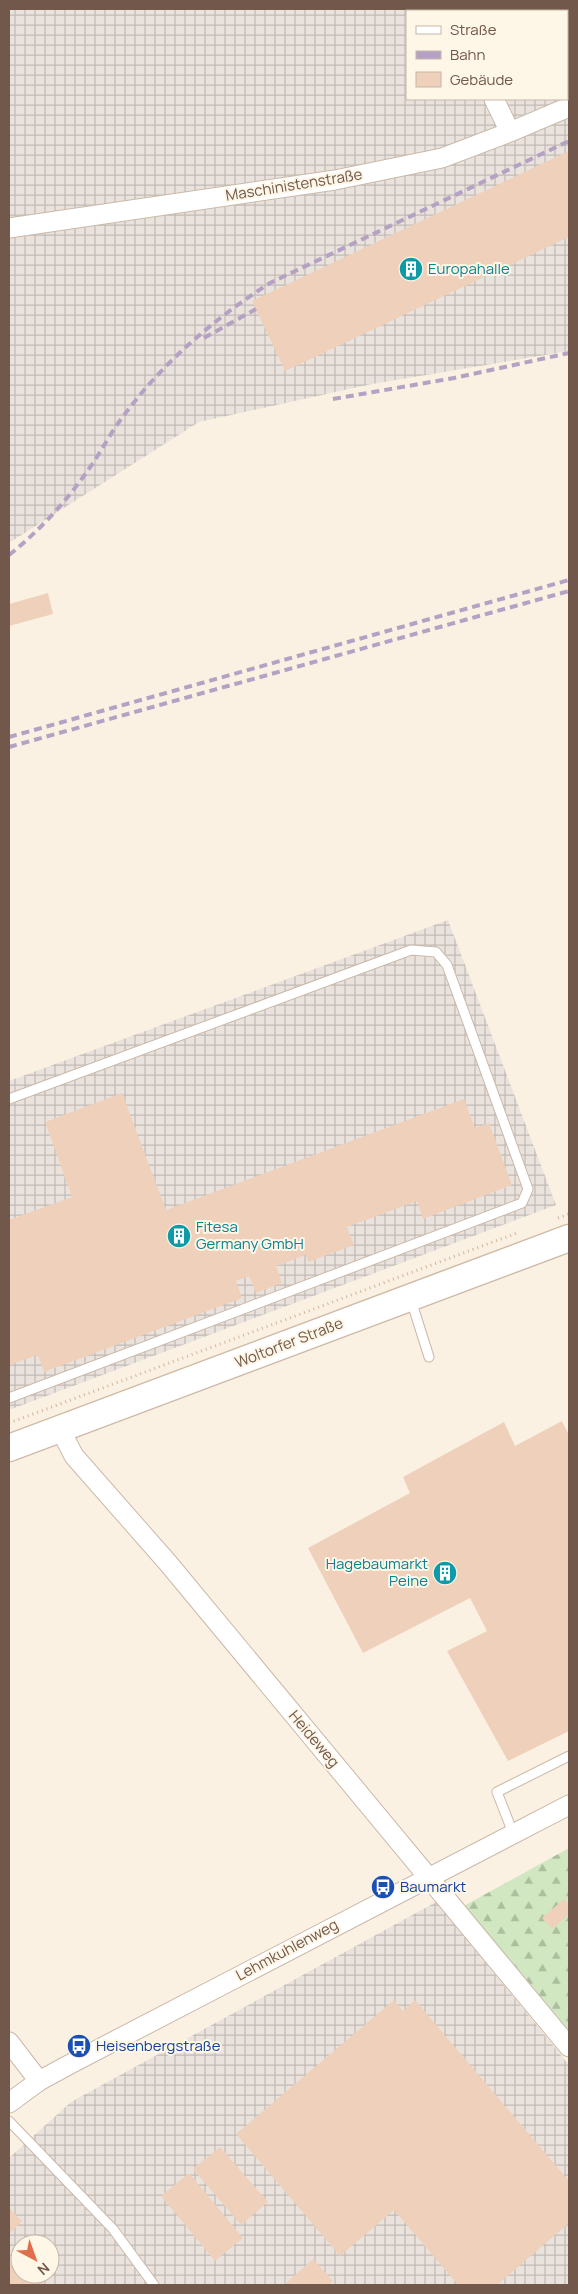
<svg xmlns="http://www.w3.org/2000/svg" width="578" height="2294" font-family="Manrope,sans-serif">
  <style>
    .industrial { fill: url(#industrial-grid); fill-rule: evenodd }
    .forest { fill: url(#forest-firs) }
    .building { fill: #efd0ba }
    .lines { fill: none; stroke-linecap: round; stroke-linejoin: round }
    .service-casing { stroke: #cbb9a9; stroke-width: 11 }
    .minor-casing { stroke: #cbb9a9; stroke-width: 21 }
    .secondary-casing { stroke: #d0bba9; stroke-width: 29 }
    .path { stroke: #d3b49e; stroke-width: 3; stroke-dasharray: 1 4; stroke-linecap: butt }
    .service { stroke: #fff; stroke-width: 9 }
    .minor { stroke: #fff; stroke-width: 19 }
    .secondary { stroke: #fff; stroke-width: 26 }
    .rail { stroke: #b4a1c3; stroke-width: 4; stroke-dasharray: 8 5; stroke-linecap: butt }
    .labels { text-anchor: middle; stroke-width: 4; stroke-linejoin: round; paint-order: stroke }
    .street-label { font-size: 15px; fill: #71584a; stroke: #fef6e7 }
    .culture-label { font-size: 15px; fill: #0d838f; stroke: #fef6e7; text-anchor: start }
    .transit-label { font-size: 15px; fill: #164399; stroke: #fef6e7; text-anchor: start }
  </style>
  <defs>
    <pattern id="industrial-grid" width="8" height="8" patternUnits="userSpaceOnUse" patternTransform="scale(1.25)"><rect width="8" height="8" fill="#eae3dd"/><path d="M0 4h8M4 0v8" fill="none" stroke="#c2bbb5"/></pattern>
    <pattern id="forest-firs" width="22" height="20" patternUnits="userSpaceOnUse" patternTransform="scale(1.25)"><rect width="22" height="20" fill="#d0e7c1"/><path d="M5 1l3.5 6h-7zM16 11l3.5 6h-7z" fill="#adbe9f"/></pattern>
  </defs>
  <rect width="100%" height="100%" fill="#fbf1e2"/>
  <path class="industrial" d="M9 9H569V351L372 384 199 422 9 543ZM407 11H567V99H407Z
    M448 920 556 1205 9 1410V1081Z
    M436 1902 569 2065V2285H9V2158L71 2102ZM20 2244H50V2274H20Z"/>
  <path class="forest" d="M569 1848V2032L462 1907Z"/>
  <path class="building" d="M569 151V237L285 371 252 301Z
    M48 593 53 614 9 626V604Z
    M122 1093 166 1210 464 1099 475 1128 489 1123 512 1185 423 1219 417 1201 347 1227 354 1245 308 1262 306 1255 276 1266 282 1283 256 1293 249 1276 236 1281 242 1298 44 1372 38 1355 9 1365V1220L72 1197 45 1122Z
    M562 1421 569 1435V1731L508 1761 447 1651 487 1631 470 1598 363 1653 308 1548 410 1493 403 1477 504 1422 515 1446Z
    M564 1899 569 1905V1914L552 1929 542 1918Z
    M394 2000 403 2011 415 2000 569 2181V2223L497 2285H458L394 2210 340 2256 236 2134Z
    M220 2147 268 2202 241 2225 193 2169Z
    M189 2173 243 2238 215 2261 161 2196Z
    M9 2208 22 2221 9 2234Z
    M20 2256V2274H35L46 2285H9V2266Z
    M313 2259 333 2281 328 2285H284Z"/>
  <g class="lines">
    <g class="service-casing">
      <path id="service" d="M9 1099 411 950 436 952 447 965 528 1189 522 1203 9 1398
        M411 1300 429 1357
        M513 1833 497 1792 569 1756
        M9 2121 113 2229 154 2285"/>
    </g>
    <g class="minor-casing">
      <path id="minor" d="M451 9 452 11
        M494 99 510 132
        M9 228 335 180 442 158 510 132 569 107
        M60 1429 74 1456 168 1563 569 2047
        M9 2042 39 2081
        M9 2103 39 2081 74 2062 569 1805"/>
    </g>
    <g class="secondary-casing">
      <path id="secondary" d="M9 1448 569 1238"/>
    </g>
    <path class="path" d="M558 1218 569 1214
      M9 1423 517 1233"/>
    <use href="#service" class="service"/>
    <use href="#minor" class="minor"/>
    <use href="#secondary" class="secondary"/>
    <path class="rail" d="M204 338 256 309
      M333 399 454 378 569 353
      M9 555C43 528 71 496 95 460 104 446 112 431 122 418 161 364 215 318 270 283L569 141
      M9 737 569 580
      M9 747 569 591"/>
  </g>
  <defs>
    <g id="building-disc" transform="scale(1.25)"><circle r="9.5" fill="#0f9aa8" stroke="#fef6e7"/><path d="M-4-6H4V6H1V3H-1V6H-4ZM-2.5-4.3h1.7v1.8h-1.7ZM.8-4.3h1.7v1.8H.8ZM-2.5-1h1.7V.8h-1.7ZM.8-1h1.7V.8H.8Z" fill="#fff"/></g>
    <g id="bus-disc" transform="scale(1.25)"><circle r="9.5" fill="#1a4fb4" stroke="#fef6e7"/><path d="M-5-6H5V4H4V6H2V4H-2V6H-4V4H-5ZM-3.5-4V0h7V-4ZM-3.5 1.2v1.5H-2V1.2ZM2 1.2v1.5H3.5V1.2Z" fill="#fff"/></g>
  </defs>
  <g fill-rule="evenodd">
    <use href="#building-disc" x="411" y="269"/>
    <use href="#building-disc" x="179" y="1236"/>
    <use href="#building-disc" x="445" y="1573"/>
    <use href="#bus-disc" x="383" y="1887"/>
    <use href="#bus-disc" x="79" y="2046"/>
  </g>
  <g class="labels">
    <g class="street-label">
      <text transform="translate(294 185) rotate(-9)" y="5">Maschinistenstraße</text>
      <text transform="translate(289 1343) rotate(-21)" y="5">Woltorfer Straße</text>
      <text transform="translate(314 1739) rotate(50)" y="5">Heideweg</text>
      <text transform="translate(287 1950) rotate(-28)" y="5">Lehmkuhlenweg</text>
    </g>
    <g class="culture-label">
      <text x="428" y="274">Europahalle</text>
      <text x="196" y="1232">Fitesa<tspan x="196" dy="17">Germany GmbH</tspan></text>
      <text x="428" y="1569" text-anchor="end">Hagebaumarkt<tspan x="428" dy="17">Peine</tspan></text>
    </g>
    <g class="transit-label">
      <text x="400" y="1892">Baumarkt</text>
      <text x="96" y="2051">Heisenbergstraße</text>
    </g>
  </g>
  <rect width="578" height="2294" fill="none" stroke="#71584a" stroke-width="20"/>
  <rect x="406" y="10" width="162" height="90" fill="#fef6e7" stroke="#c6b7a8"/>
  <rect x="416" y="26" width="25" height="8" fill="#ffffff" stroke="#c6b7a8"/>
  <text x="450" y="35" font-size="15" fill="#71584a">Straße</text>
  <rect x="416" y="51" width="25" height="8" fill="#b4a1c3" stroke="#c6b7a8"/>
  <text x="450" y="60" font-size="15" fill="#71584a">Bahn</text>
  <rect x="416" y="72" width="25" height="15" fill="#efd0ba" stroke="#c6b7a8"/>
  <text x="450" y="85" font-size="15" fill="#71584a">Gebäude</text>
  <g transform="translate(35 2259) rotate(139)"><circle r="24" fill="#fef6e7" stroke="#c6b7a8"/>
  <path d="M0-4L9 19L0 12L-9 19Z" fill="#e06f4b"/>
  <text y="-8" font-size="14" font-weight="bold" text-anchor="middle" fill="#71584a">N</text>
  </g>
</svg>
